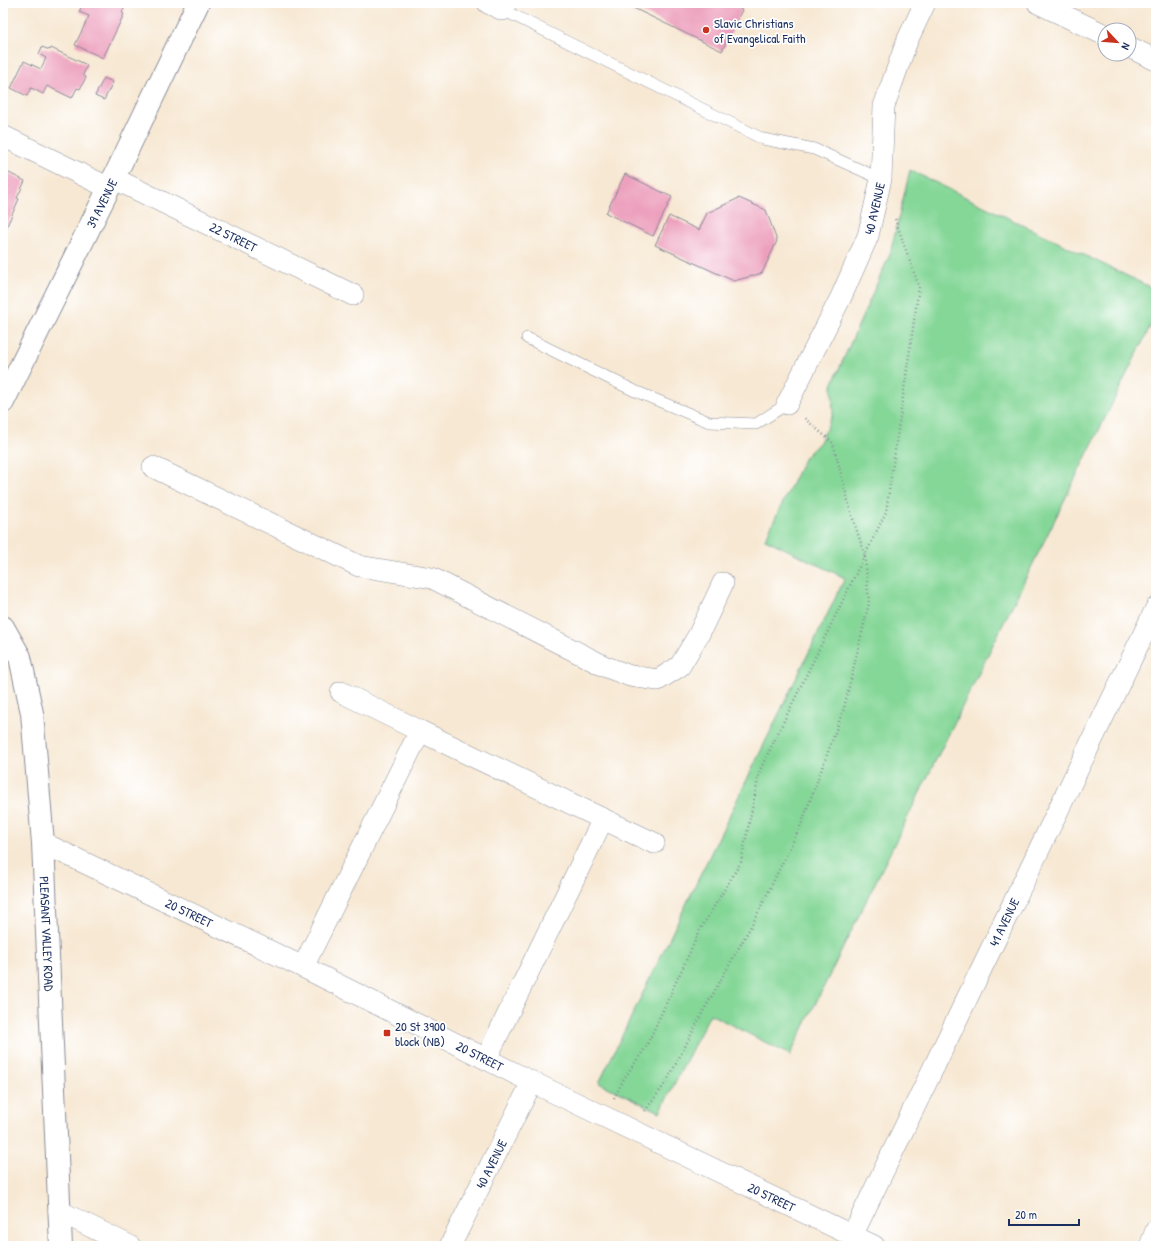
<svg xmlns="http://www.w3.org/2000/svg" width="1159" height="1249" font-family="'Patrick Hand',sans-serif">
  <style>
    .green { fill: #85d798; stroke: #50837b }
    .building { fill: #eda0bd }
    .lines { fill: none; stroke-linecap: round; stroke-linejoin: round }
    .service-casing { stroke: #898c98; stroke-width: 12 }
    .minor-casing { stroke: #898c98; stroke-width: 22 }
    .tertiary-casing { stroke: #898c98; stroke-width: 24 }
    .path { stroke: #898c98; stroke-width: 2.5; stroke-dasharray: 1 3; stroke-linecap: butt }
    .service { stroke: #fff; stroke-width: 11 }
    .minor { stroke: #fff; stroke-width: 21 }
    .tertiary { stroke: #fff; stroke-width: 22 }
    .poi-dot { fill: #c8321e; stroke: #fff; stroke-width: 1.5 }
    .labels { text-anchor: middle; stroke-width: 3.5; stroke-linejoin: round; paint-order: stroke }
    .poi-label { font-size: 13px; fill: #1b2f5e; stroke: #fff; text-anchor: start }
    .street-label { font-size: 13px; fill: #1b2f5e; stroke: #fff }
  </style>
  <rect width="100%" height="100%" fill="#fff"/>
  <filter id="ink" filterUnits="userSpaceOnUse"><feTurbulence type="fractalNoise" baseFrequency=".025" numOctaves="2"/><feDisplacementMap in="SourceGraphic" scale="8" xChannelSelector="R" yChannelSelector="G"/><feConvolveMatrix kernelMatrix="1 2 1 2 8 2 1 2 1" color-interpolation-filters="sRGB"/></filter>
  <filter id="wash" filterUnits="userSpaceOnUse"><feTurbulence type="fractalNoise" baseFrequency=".012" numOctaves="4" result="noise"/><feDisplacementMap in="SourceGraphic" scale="16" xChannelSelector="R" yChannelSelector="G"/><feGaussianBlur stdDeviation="0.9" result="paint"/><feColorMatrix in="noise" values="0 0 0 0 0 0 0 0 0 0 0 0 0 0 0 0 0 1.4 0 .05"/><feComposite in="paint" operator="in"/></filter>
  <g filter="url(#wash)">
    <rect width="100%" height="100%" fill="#f7e8d3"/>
    <path class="green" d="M910 170 1156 290V315L790 1055 710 1014 660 1112 599 1083 845 578 765 539 805 457 820 442 833 414 832 385 890 254Z"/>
    <g id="blocks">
      <path class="building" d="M83 3H126L122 13 124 14 103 58 75 45 89 16 79 12Z
        M623 3H729L742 10 722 51Z
        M42 47 50 50 51 48 87 65 83 75 86 77 80 89 77 88 72 98 47 86 43 94 31 88 27 96 11 88 24 61 41 69 46 58 39 54Z
        M104 78 113 82 104 100 95 96Z
        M3 170 25 181 17 198 19 199 6 228 3 227Z
        M625 174 672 197 653 236 606 213Z
        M739 198 766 210 777 241 762 273 734 281 655 245 669 216 699 230 707 213Z"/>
    </g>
  </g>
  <g filter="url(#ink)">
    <use href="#blocks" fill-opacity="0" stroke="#898c98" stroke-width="1"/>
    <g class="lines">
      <g class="service-casing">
        <path id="service" d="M503 10 763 139 814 149 881 179
          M527 338 635 391 709 422 756 424 787 404"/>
      </g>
      <g class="minor-casing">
        <g id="minor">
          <path d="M488 3 503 10 506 3"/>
          <path d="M1038 3 1105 35"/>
          <path d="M1129 47 1156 60"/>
          <path d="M3 136 109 188"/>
          <path id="s1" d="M113 178 353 295"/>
          <path id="s2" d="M787 404 841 297 868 236 881 179 884 106 907 41 925 3"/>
          <path d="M153 467 359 566 432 578 604 666 630 676 658 680 680 666 699 634 723 583"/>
          <path d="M341 692 420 731"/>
          <path d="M603 819 654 843"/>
          <path id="s3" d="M43 843 303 967 532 1082 874 1246"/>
          <path d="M303 967 420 731 603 819 486 1059"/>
          <path d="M59 1211 130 1246"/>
          <path id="s4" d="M852 1236 1156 608"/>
          <path id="s5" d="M450 1246 532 1082"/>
          <path d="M1150 1246 1156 1230"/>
        </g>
      </g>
      <g class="tertiary-casing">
        <g id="tertiary">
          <path id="s6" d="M3 402 109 188 198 3"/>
          <path id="s7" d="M3 627 20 657 32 713 43 843 61 1246"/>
        </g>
      </g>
      <path class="path" d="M614 1098 625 1077 646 1047 700 930 741 862 760 770 886 512 919 287 895 219
        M645 1111 667 1081 705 1008 755 919 801 825 844 708 869 603 865 555 852 516 833 443 803 417"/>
      <use href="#service" class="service"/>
      <use href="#minor" class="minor"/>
      <use href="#tertiary" class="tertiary"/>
    </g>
  </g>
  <g class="poi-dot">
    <circle cx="706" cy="30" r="4"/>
    <rect x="383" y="1029" width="8" height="8" rx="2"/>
  </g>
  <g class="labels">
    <g class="poi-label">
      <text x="714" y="28">Slavic Christians<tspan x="714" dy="15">of Evangelical Faith</tspan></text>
      <text x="395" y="1031">20 St 3900<tspan x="395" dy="15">block (NB)</tspan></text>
    </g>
    <g class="street-label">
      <text dy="5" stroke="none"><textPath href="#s6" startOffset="222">39 AVENUE</textPath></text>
      <text dy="5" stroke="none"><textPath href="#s2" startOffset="215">40 AVENUE</textPath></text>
      <text dy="5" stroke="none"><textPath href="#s1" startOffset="134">22 STREET</textPath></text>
      <text dy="5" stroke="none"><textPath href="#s3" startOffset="162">20 STREET</textPath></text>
      <text dy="5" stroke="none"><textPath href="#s4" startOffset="349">41 AVENUE</textPath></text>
      <text dy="5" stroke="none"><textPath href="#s7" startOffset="313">PLEASANT VALLEY ROAD</textPath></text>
      <text dy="5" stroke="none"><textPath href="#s3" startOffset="486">20 STREET</textPath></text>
      <text dy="5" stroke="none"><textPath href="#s5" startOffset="92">40 AVENUE</textPath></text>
      <text dy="5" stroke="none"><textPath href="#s3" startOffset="810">20 STREET</textPath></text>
    </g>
  </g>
  <rect width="1159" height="1249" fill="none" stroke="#fff" stroke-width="16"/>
  <g transform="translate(1117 42) rotate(116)"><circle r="19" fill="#ffffff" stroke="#a4acbf"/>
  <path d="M0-3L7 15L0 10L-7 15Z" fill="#c8321e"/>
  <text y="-6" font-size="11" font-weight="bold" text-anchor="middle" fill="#1b2f5e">N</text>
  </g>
  <path d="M1009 1219v6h70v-6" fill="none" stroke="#1b2f5e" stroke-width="2"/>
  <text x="1015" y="1219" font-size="12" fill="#1b2f5e" stroke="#ffffff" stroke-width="3" paint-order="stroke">20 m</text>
</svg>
